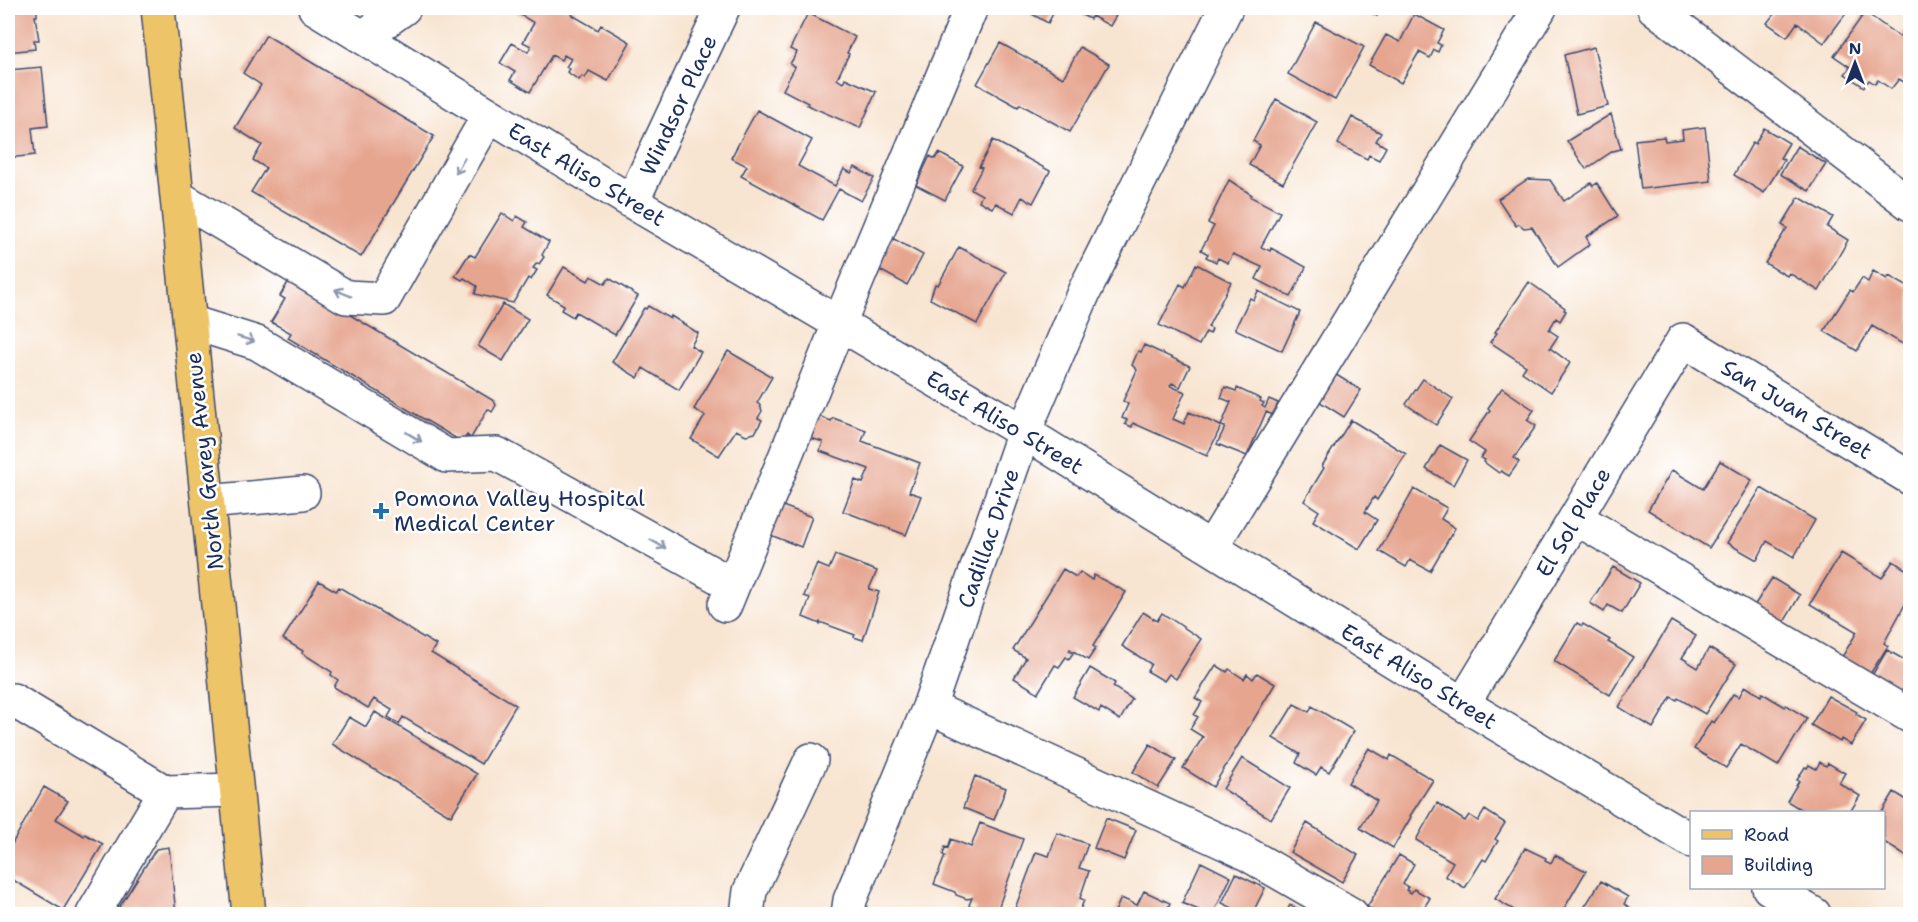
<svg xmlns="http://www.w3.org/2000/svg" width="1918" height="922" font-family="'Shantell Sans',sans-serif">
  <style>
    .building { fill: #e6a58f }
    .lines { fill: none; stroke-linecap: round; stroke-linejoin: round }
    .minor-casing { stroke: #3c4a6f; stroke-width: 36 }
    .major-casing { stroke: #3c4a6f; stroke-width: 36 }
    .minor { stroke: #fff; stroke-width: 33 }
    .major { stroke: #eec469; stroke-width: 33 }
    .oneway { stroke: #8d97ae }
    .poi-dot { fill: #1f6fb2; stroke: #fff; stroke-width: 2 }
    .labels { text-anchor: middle; stroke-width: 5; stroke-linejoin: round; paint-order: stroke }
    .street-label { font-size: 22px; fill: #1b2f5e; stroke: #fff }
    .poi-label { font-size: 22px; fill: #1b2f5e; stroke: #fff; text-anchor: start }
  </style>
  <rect width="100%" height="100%" fill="#fff"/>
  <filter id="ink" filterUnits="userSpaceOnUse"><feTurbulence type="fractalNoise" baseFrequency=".0167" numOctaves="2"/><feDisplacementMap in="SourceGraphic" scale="12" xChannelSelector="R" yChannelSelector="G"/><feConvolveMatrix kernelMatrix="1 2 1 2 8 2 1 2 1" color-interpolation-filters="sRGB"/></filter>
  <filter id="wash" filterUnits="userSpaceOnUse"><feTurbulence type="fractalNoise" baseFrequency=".008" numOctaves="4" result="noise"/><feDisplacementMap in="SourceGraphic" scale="24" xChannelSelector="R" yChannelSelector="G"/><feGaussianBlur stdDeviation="1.35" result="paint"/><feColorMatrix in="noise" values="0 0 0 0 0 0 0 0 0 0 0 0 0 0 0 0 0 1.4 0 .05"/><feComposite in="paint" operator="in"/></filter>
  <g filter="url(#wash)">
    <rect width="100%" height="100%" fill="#f8e5d1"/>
    <g id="blocks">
      <path class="building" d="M8 8H37V16H35L39 40H34L35 49 8 52Z
        M516 8H576L572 15 598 30 601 25 630 42 608 81 589 71 585 78 582 76 579 80 567 72 569 69 566 67 571 59 564 55 561 60 552 55 530 92 510 80 515 72 500 63 512 43 528 52 531 46 523 42 534 23 514 11Z
        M1021 8H1056L1048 23Z
        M1076 8H1120L1110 26 1092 16 1090 19 1080 14 1081 10Z
        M1362 8H1385L1384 11 1381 9 1377 16Z
        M1772 8H1850L1824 43 1797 23 1787 37 1767 23 1774 14 1769 11Z
        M1865 12 1900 37 1910 22V73L1904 82 1899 79 1891 89 1878 80 1875 84 1869 80 1864 87 1845 74 1850 67 1834 56Z
        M808 13 855 37 847 53 849 54 837 79 843 83 845 78 876 92 860 128 807 105 808 103 783 90 795 67 790 64 797 52 790 49Z
        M1414 14 1444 30 1437 43 1441 45 1438 52 1434 50 1430 58 1419 52 1401 83 1369 65 1386 35 1400 42Z
        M1316 22 1364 47 1335 100 1288 74Z
        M266 35 434 136 361 257 251 192 266 168 253 160 262 145 235 128 261 85 243 73Z
        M1000 43 1063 78 1080 47 1109 64 1070 132 1020 104 1018 107 977 84Z
        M1594 47 1608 106 1577 114 1564 55Z
        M42 67 48 126 32 128 35 155 8 158V70Z
        M1276 99 1317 122 1283 183 1249 165 1260 145 1253 141Z
        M757 110 812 140 798 166 835 186 844 169 851 173 855 167 874 178 861 201 839 189 822 220 741 176 747 166 731 158Z
        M1611 114 1621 149 1613 151 1586 169 1567 141Z
        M1352 117 1381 133 1376 141 1386 147 1379 160 1369 155 1367 159 1338 144Z
        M1705 127 1711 181 1641 189 1635 140 1664 137 1665 141 1683 139 1682 130Z
        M1764 128 1789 143 1780 158 1784 160 1764 193 1734 175 1753 142 1755 144Z
        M993 140 1050 171 1033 203 1022 197 1014 213 996 203 992 208 979 201 982 195 971 189 982 168 979 167Z
        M1797 146 1826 164 1809 191 1780 174Z
        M939 153 963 166 945 200 916 185 930 156 935 159Z
        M1528 179 1550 180 1564 201 1591 183 1593 186 1597 183 1618 216 1586 237 1590 244 1558 267 1532 227 1524 228 1519 224 1516 226 1498 199Z
        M1229 180 1252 195 1251 197 1280 212 1261 247 1270 251 1271 248 1306 267 1291 297 1256 279 1262 267 1233 254 1228 263 1218 258 1216 262 1206 257 1208 254 1201 250 1214 226 1208 223Z
        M1799 197 1833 217 1827 227 1848 240 1819 291 1789 273 1787 276 1765 263 1787 228 1782 225Z
        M502 213 514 221 517 216 527 222 524 227 549 242 542 255 544 257 539 264 537 263 533 268 537 270 531 280 528 278 513 303 475 294 477 286 464 278 462 280 455 276 469 254 475 257Z
        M892 238 923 255 907 285 876 268Z
        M959 247 1006 272 977 324 930 299 935 284 938 285Z
        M1196 264 1231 282 1208 327 1212 329 1210 334 1206 332 1199 345 1159 325 1180 284 1185 287Z
        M564 267 588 281 591 276 605 284 609 278 638 296 615 335 576 312 573 317 561 310 564 305 547 295Z
        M1873 271 1887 279 1889 276 1910 288V338L1906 346 1872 326 1857 351 1824 331 1850 290 1853 292 1862 278 1868 282Z
        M290 279 494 401 496 405 492 412 488 409 471 438 467 435 462 442 288 338 291 333 271 322 285 299 280 296Z
        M1529 282 1565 308 1564 310 1566 311 1560 321 1556 318 1549 330 1558 336 1550 348 1570 363 1551 392 1522 372 1526 366 1490 342 1497 333 1495 332Z
        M1258 291 1300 312 1282 351 1235 329 1250 298 1254 300Z
        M503 304 528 319 503 361 478 346Z
        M648 306 670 319 671 316 698 333 691 346 701 352 679 390 643 368 638 378 612 362 644 308 646 309Z
        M1144 345 1190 366 1180 387 1172 383 1170 386 1185 392 1173 419 1184 424 1189 412 1221 426 1207 456 1133 423 1132 427 1125 424 1127 420 1122 418 1128 404 1123 401 1137 370 1132 365 1138 351 1141 352Z
        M728 351 772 377 757 403 760 405 762 411 758 418 762 420 755 433 746 435 736 430 719 456 691 439 705 416 694 409Z
        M1333 373 1361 390 1344 417 1317 400Z
        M1423 379 1453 399 1436 425 1406 404Z
        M1225 387 1236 391 1237 388 1261 399 1260 401 1264 403 1262 406 1265 408 1269 399 1278 403 1273 415 1266 412 1247 456 1217 444 1225 427 1221 426 1231 402 1221 398Z
        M1502 388 1534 410 1527 420 1536 426 1514 458 1519 462 1509 476 1501 471 1499 473 1484 462 1485 460 1481 458 1485 452 1469 441 1490 410 1488 408Z
        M816 415 831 421 833 418 866 430 862 441 920 463 909 492 921 496 906 535 843 511 855 480 863 483 869 469 820 451 823 442 808 437Z
        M1351 420 1406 454 1377 500 1374 497 1365 512 1377 520 1359 549 1313 521 1319 511 1304 501 1324 468 1322 466Z
        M1440 445 1467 460 1453 485 1426 469Z
        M1720 461 1752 480 1709 548 1648 510 1672 470 1703 489Z
        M1761 488 1815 520 1794 557 1767 541 1757 560 1727 543Z
        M1414 489 1447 508 1441 519 1455 528 1430 571 1410 560 1406 567 1379 551Z
        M780 505 812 517 801 547 768 534Z
        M1841 553 1882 578 1893 561 1910 572V595L1884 643 1888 646 1870 674 1842 657 1857 632 1810 604Z
        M835 555 877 571 869 589 879 592 863 640 854 637 855 635 820 622V624L803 617 810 598 804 596 817 564 829 569Z
        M1613 567 1640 583 1622 613 1608 605 1604 612 1590 603Z
        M1063 569 1076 577 1080 572 1092 580 1094 575 1126 592 1093 646 1096 648 1088 660 1070 649 1069 651 1073 653 1069 659 1066 657 1059 667 1055 665 1038 693 1014 678 1026 658 1013 650Z
        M1772 578 1800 595 1783 624 1754 606Z
        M319 581 336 591 339 587 436 645 431 653 516 705 481 764 403 717 399 724 388 717 392 710 374 699 368 708 334 687 338 680 331 675 332 672 302 653 303 651 283 639Z
        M1143 612 1157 621 1162 613 1201 639 1176 679 1169 674 1164 681 1147 671 1151 664 1122 646Z
        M1671 621 1696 636 1682 658 1698 668 1709 648 1736 664 1705 714 1678 698 1677 700 1671 697 1653 728 1619 707Z
        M1577 623 1582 626 1583 624 1610 640 1608 642 1633 657 1610 695 1554 661Z
        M1887 650 1910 663V691L1904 687 1900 694 1871 677Z
        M1216 665 1227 672 1229 669 1244 679 1247 674 1253 679 1257 673 1275 684 1213 787 1183 768 1203 737 1190 729 1198 717 1194 715 1202 702 1195 698Z
        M1090 668 1115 683 1113 687 1132 699 1120 720 1101 708 1099 712 1073 697Z
        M1745 686 1761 696 1762 693 1785 707 1786 705 1807 718 1778 766 1741 744 1726 768 1694 749 1711 721 1714 723 1733 694 1739 697Z
        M1828 696 1857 712 1856 714 1866 720 1851 745 1841 739 1840 742 1811 725Z
        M1294 704 1309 712 1312 706 1354 731 1329 772 1321 767 1316 775 1296 763 1300 754 1273 738Z
        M375 712 477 774 451 816 332 744 349 717 366 727Z
        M1150 744 1176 760 1158 788 1133 772Z
        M1369 748 1389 760 1391 755 1433 780 1410 816 1411 817 1393 848 1360 828 1377 801 1348 783Z
        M1242 758 1290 788 1271 819 1223 789Z
        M1820 762 1826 766 1828 763 1845 773 1839 783 1860 796 1850 812H1805L1787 801 1799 781 1797 780 1805 767 1807 768 1809 765 1816 769Z
        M975 776 1006 788 994 820 963 808Z
        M44 787 68 801 56 819 84 836 85 834 103 844 63 910 8 877V851Z
        M1894 792 1910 802V859L1884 842V812H1882Z
        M1437 803 1465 821 1469 815 1478 821 1485 810 1505 823 1495 839 1498 841 1486 861 1483 859 1465 888 1445 876 1453 862 1416 840Z
        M1106 818 1136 830 1124 860 1094 848Z
        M980 823 1023 839 996 914H973L976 908 969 905 972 898 967 899 956 895 955 892 934 884 945 856 943 855 945 847 948 848 951 839 971 847Z
        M1307 823 1358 855 1342 882 1290 852Z
        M1057 833 1088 844 1079 868 1089 871 1080 898 1084 900 1079 913 1060 914 1050 911 1049 914H1013L1036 852 1049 856Z
        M169 847 176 914H115L156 849Z
        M1525 848 1546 858 1545 860 1551 863 1555 855 1586 871 1561 914H1521L1495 899Z
        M1399 855 1414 864 1403 884 1408 887 1406 890 1411 893 1414 889 1430 898 1420 914H1381L1367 907Z
        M1201 862 1231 877 1213 914H1196L1199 910 1182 903Z
        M1236 874 1265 888 1252 914H1245L1222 903Z
        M1601 881 1628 897 1624 904 1640 914H1580Z
        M1144 891 1170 903 1165 914H1114L1121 898 1137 905Z
        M1290 905 1305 914H1285Z"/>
    </g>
  </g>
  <g filter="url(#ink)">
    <use href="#blocks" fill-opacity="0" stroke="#3c4a6f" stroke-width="1.5"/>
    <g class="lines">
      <g class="minor-casing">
        <path id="minor" d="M315 8 632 202 1024 432 1463 704 1692 841
          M1654 8 1910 204
          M363 37 404 8
          M178 197 346 297 384 299 489 115
          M632 202 723 8
          M190 322 257 343 447 456 497 454 733 585
          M208 502 303 493
          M1576 518 1910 716
          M1211 548 1540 8
          M725 605 839 324 971 8
          M13 700 165 792 236 790
          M1463 704 1683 340 1910 478
          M929 707 1240 850 1351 914
          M1769 888 1814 914
          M93 914 165 792
          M747 914 750 891 811 760
          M848 914 850 900 929 707 1024 432 1084 292 1226 8"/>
      </g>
      <g class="major-casing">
        <path id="major" d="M158 8 249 914"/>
      </g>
      <use href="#minor" class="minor"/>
      <use href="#major" class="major"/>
    </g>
    <defs><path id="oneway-shaft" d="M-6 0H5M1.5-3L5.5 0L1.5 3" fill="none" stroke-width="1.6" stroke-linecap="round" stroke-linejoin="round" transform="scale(1.5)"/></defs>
    <g class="oneway">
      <use href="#oneway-shaft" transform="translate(460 166) rotate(120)"/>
      <use href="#oneway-shaft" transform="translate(343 293) rotate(-157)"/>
      <use href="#oneway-shaft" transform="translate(246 339) rotate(17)"/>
      <use href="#oneway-shaft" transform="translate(414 437) rotate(31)"/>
      <use href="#oneway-shaft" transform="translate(658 544) rotate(29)"/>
    </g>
  </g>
  <path class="poi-dot" d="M378 502h6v6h6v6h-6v6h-6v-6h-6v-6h6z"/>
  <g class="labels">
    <g class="street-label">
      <text transform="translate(678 105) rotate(-65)" y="8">Windsor Place</text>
      <text transform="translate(587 174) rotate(31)" y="8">East Aliso Street</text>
      <text transform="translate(1797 409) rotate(31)" y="8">San Juan Street</text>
      <text transform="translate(1005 422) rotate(31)" y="8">East Aliso Street</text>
      <text transform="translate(204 461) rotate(-96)" y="8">North Garey Avenue</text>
      <text transform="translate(1573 522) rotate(-59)" y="8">El Sol Place</text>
      <text transform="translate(988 538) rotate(-71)" y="8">Cadillac Drive</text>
      <text transform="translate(1419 676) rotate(32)" y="8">East Aliso Street</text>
    </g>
    <g class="poi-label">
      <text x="394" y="506">Pomona Valley Hospital<tspan x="394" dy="25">Medical Center</tspan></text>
    </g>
  </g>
  <rect width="1918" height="922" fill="none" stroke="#fff" stroke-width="30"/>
  <rect x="1690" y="811" width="195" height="78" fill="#ffffff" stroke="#a4acbf" stroke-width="1.5"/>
  <rect x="1702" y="830" width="30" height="9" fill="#eec469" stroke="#a4acbf" stroke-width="1.5"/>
  <text x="1744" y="841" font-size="18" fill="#1b2f5e">Road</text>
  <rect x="1702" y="856" width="30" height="18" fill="#e6a58f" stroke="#a4acbf" stroke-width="1.5"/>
  <text x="1744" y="871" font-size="18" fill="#1b2f5e">Building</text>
  <g transform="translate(1855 63)" stroke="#ffffff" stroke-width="4.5" paint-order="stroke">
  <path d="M0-4.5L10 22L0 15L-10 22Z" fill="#1b2f5e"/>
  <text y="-9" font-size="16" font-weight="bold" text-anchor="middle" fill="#1b2f5e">N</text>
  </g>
</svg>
